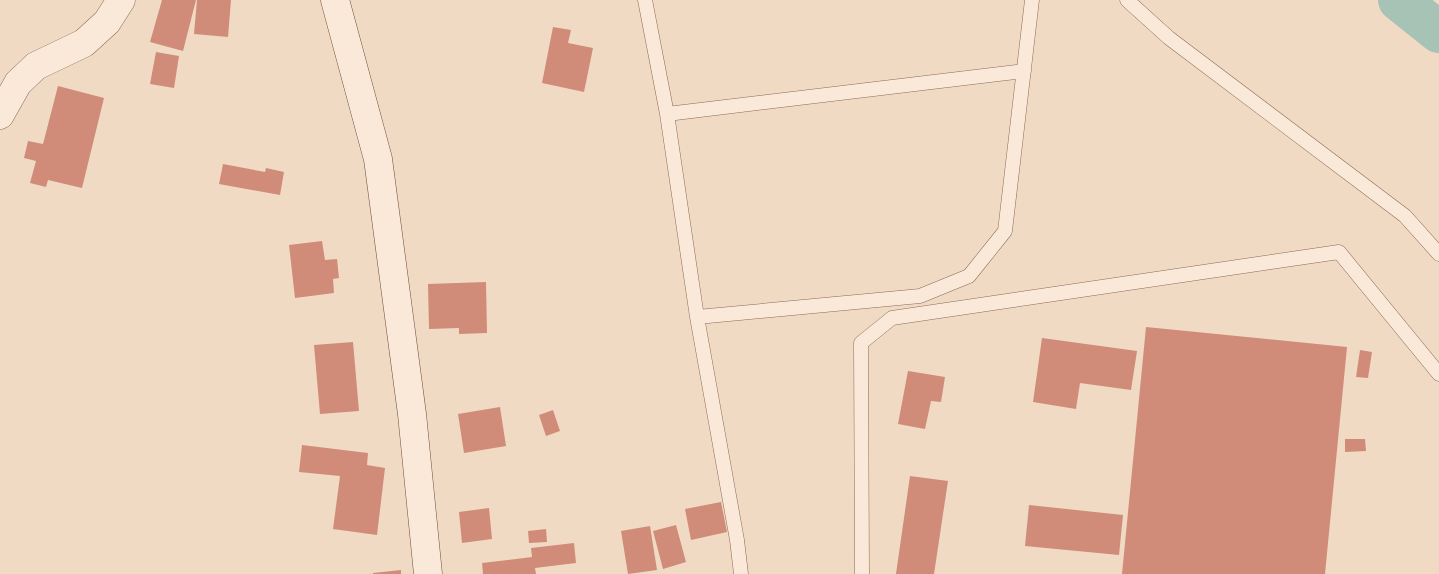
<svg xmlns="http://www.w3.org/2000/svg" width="1439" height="574" font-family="Merriweather,serif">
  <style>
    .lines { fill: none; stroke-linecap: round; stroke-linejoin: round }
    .river { stroke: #a6c3b5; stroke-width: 42 }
    .building { fill: #d08c78 }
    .lane-casing { stroke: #8c6a59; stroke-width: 15 }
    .street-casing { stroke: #8c6a59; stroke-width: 29 }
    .secondary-casing { stroke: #6e4c3c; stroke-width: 29 }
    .lane { stroke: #fae9d8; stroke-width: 14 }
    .street { stroke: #fae9d8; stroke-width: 28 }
    .secondary { stroke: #fae9d8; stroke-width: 28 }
  </style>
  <rect width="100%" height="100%" fill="#f0dac4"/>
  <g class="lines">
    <path class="river" d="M1399 0 1439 32"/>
  </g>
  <path class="building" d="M162 0H196L183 51 150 42Z
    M197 0H231L228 37 194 34Z
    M553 27 571 30 568 43 593 48 584 92 542 83Z
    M156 52 179 56 174 88 150 84Z
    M58 86 104 98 82 188 48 180 46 187 30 183 36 161 24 158 28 141 43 144Z
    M223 164 265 172 266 168 284 172 280 195 219 184Z
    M322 241 325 260 337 259 339 278 333 279 334 293 295 298 289 245Z
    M486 282 487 333 459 334V328L429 329 428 284Z
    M1146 327 1347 347 1325 574H1122Z
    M1042 338 1137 351 1131 390 1080 383 1076 409 1033 402Z
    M353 342 359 411 320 414 314 345Z
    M1360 350 1372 352 1368 378 1356 377Z
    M908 371 945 377 941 402 931 401 925 429 898 424Z
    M500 407 506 446 464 453 458 414Z
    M553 410 560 431 546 436 539 415Z
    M1345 439H1365L1366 451 1345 452Z
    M302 445 368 453 367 465 385 468 377 535 333 529 340 476 299 472Z
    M910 476 948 481 934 574H896Z
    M721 502 727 532 691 540 685 509Z
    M1029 505 1123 515 1119 555 1025 546Z
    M489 508 492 539 462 543 459 512Z
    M676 525 686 562 663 569 653 531Z
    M650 526 657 570 628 574 621 531Z
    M546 529 547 542 529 543 528 531Z
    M574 543 576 563 535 568 536 574H483L482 563 532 557 531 548Z
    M401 570V574H373V573Z"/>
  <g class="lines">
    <g class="lane-casing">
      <path id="lane" d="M645 0 667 114 697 317 737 540 741 574
        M1127 0 1169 38 1405 216 1439 254
        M667 114 1024 71
        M697 317 920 296 969 276 1005 231 1032 0
        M862 574 861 343 892 318 1339 252 1439 374"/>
    </g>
    <g class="street-casing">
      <path id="street" d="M0 115 18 83 36 66 84 43 107 22 121 0"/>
    </g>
    <g class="secondary-casing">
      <path id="secondary" d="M335 0 378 159 412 414 428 574"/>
    </g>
    <use href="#lane" class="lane"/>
    <use href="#street" class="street"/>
    <use href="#secondary" class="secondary"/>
  </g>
</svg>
